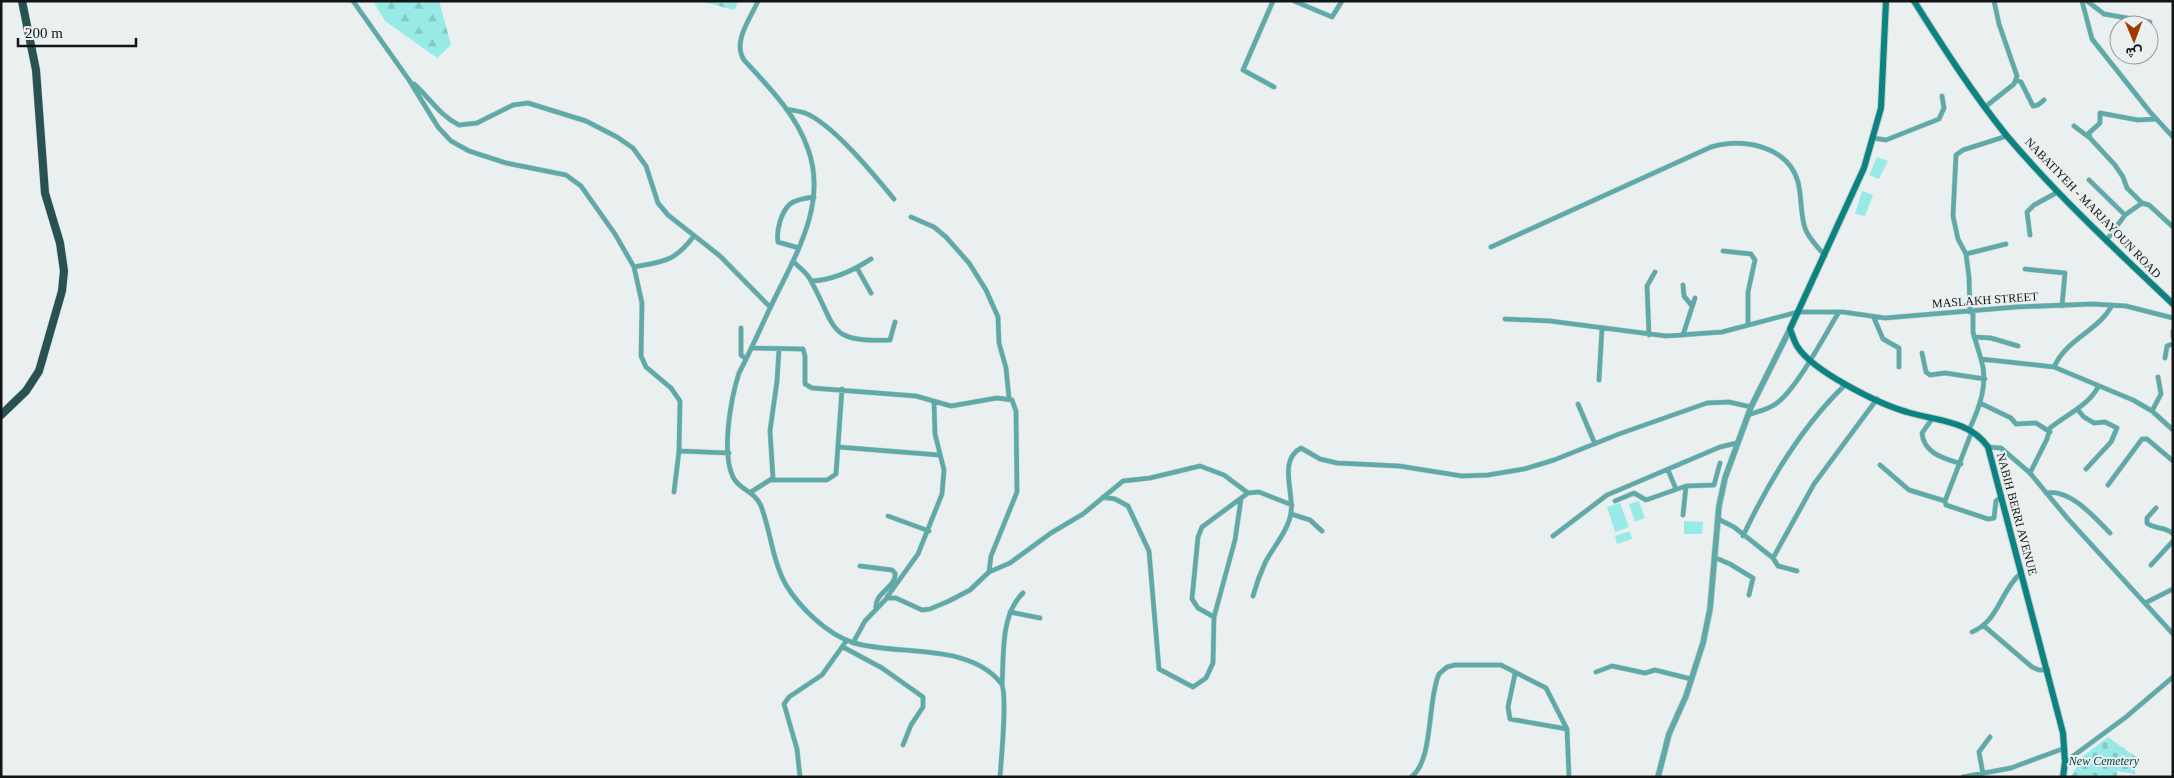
<svg xmlns="http://www.w3.org/2000/svg" width="2174" height="778" font-family="'Times New Roman',Vazirmatn,serif">
  <style>
    .forest { fill: url(#forest-firs) }
    .cemetery { fill: url(#cemetery-stones) }
    .green { fill: #98eae7 }
    .lines { fill: none; stroke-linecap: round; stroke-linejoin: round }
    .minor-casing { stroke: #c8cdcd; stroke-width: 5.5 }
    .tertiary-casing { stroke: #c8cdcd; stroke-width: 7 }
    .secondary-casing { stroke: #c8cdcd; stroke-width: 8 }
    .trunk-casing { stroke: #c8cdcd; stroke-width: 9 }
    .minor { stroke: #5daaa8; stroke-width: 4.5 }
    .tertiary { stroke: #5daaa8; stroke-width: 5.5 }
    .secondary { stroke: #0b8381; stroke-width: 6 }
    .trunk { stroke: #285251; stroke-width: 8 }
    .labels { text-anchor: middle; stroke-width: 4; stroke-linejoin: round; paint-order: stroke }
    .street-label { font-size: 12px; fill: #131515; stroke: #eaf0f0 }
    .park-label { font-size: 12px; font-style: italic; fill: #044140; stroke: #eaf0f0 }
  </style>
  <defs>
    <pattern id="forest-firs" width="22" height="20" patternUnits="userSpaceOnUse" patternTransform="scale(1.25)"><rect width="22" height="20" fill="#98eae7"/><path d="M5 1l3.5 6h-7zM16 11l3.5 6h-7z" fill="#82c8c5"/></pattern>
    <pattern id="cemetery-stones" width="16" height="16" patternUnits="userSpaceOnUse" patternTransform="scale(1.25)"><rect width="16" height="16" fill="#98eae7"/><path d="M2 7V4a2 2 0 0 1 4 0v3zM10 15v-3a2 2 0 0 1 4 0v3z" fill="#82c8c5"/></pattern>
  </defs>
  <rect width="100%" height="100%" fill="#eaf0f0"/>
  <path class="forest" d="M373 1H439L451 45 437 58 385 21Z
    M700 1H739L734 10Z"/>
  <path class="cemetery" d="M2108 737 2136 757 2135 774 2117 771V777H2071L2082 757Z"/>
  <path class="green" d="M1877 157 1888 161 1879 179 1869 175Z
    M1862 191 1873 195 1865 216 1855 214Z
    M1639 501 1645 518 1635 522 1629 504Z
    M1620 503 1629 527 1615 532 1607 507Z
    M1684 521 1703 522 1702 534H1684Z
    M1630 531 1632 539 1617 544 1615 536Z"/>
  <g class="lines">
    <g class="minor-casing">
      <path id="minor" d="M353 1 409 80 438 127 451 141 469 151 506 163 566 175 581 186 615 234 634 267 642 303 641 356 646 367 671 388 680 401 679 451 674 492
        M758 1C751 18 732 41 744 60 768 86 796 114 808 149 828 204 795 256 772 304 761 327 751 350 739 373 731 398 721 452 733 477 740 491 754 490 761 506 771 532 772 560 786 585 800 608 828 635 854 643 898 656 968 642 1001 683 1008 692 1001 762 1000 777
        M1273 1 1243 70 1274 87
        M1294 1 1332 17 1342 1
        M2082 1 2092 39 2150 112 2173 137
        M2087 1 2104 14 2150 22
        M2016 80 2021 82 2033 106 2038 105 2044 100
        M414 84C430 98 439 115 459 125L477 123 513 105 528 103 586 121 617 137 633 148 646 166 658 203 668 215 720 256 770 307
        M1985 107 2014 84 2017 76 1999 24 1994 1
        M786 109C792 110 799 111 805 113 833 124 875 176 894 199
        M2156 119 2138 120 2100 113V123L2089 133 2090 138 2115 165 2123 177 2127 188 2142 203 2149 205 2173 227
        M2074 126 2090 138
        M1873 138 1886 140 1939 119 1944 108 1942 96
        M2089 180 2125 215
        M911 217 934 227 946 237 969 263 986 290 998 317 999 343 1006 368 1009 398
        M2030 235 2027 212 2034 205 2058 192
        M2106 241 2125 215 2142 203
        M1491 247 1711 147C1742 137 1788 146 1798 182 1802 197 1800 213 1805 228 1808 238 1818 247 1825 256
        M799 248 778 242C776 231 781 212 790 204 797 199 806 198 814 197
        M1723 251 1751 254 1755 260 1748 292V325
        M1966 254 1958 239 1953 216 1956 155 1963 150 2007 136
        M793 261C798 267 808 273 811 281 837 328 827 343 890 340L895 322
        M634 267C665 261 674 262 694 236
        M857 268 871 293
        M2025 269 2065 273 2062 306
        M812 281C833 280 854 270 871 259
        M1683 285 1684 296 1692 306
        M1973 311V332L1981 359 2054 367 2133 400 2152 411 2173 430
        M1970 312 1969 277 1966 254 2006 244
        M1874 318 1883 339 1899 348V367
        M1505 319 1550 321 1666 336 1722 332 1798 312H1843L1885 318 2016 307 2093 304 2126 306 2173 318
        M741 328V355L746 359
        M2173 331V337
        M1649 335 1647 286 1655 272
        M1683 335 1695 298
        M1974 337 1991 338 2018 346
        M753 348 803 349 805 356V384L812 388 916 396 951 406 997 398 1012 400 1016 411 1017 492 991 556 989 572
        M1922 353 1926 372 1930 375 1945 373 1985 379
        M2165 358 2167 346 2173 344
        M2054 367C2067 338 2099 331 2112 305
        M1599 380 1602 328
        M1980 403 2011 418 2016 424 2036 423 2050 432
        M1578 404 1595 444
        M2077 409 2084 417 2094 423 2105 422 2117 428 2111 442 2086 469
        M2152 411 2161 394 2158 377
        M1748 415C1756 412 1766 410 1774 405 1795 393 1825 334 1839 312
        M1932 419 1922 433C1924 454 1944 458 1961 464
        M1969 430C1979 409 1989 383 1981 359
        M838 447 939 455
        M1988 447 2001 448 2030 473 2068 519 2173 634
        M679 451 729 453
        M1880 465 1909 490 1945 501 1946 505 1988 519 1994 518 1996 501 2002 496
        M1668 470 1676 489
        M2030 473 2047 439 2050 428C2066 415 2089 405 2098 387
        M771 480H827L836 474 842 389
        M2108 485 2142 439H2147L2173 461
        M751 492 773 478 770 431 777 381 779 349
        M2046 493C2070 488 2095 518 2110 533
        M1103 497 1115 499 1128 506 1149 551 1159 669 1193 687 1206 678 1213 663 1214 617 1235 540 1241 499
        M1615 501 1634 493 1646 500 1686 486 1714 485 1720 463
        M1945 501 1972 431
        M2156 508 2147 518V523C2155 530 2166 526 2173 534
        M1291 514 1310 520 1322 531
        M1683 515 1686 486
        M888 516 929 531
        M1718 519 1734 527 1773 558 1814 484 1877 399
        M1553 536 1607 495 1720 447 1737 443
        M1743 536C1769 481 1801 427 1845 385
        M1716 558 1730 564 1753 578 1749 595
        M1773 558 1778 566 1797 571
        M2151 565 2173 541
        M860 566 892 570 895 573C897 587 874 593 876 608
        M1253 596C1256 585 1260 574 1265 563 1273 547 1289 530 1291 512 1294 492 1278 460 1301 448L1320 459 1337 463 1399 466 1462 476 1488 475 1524 469 1554 460 1619 434 1707 403 1729 402 1751 407
        M887 597 918 554 942 494 944 470 935 434 934 402
        M2145 603 2173 589
        M1010 612 1040 618
        M1214 617 1198 608 1192 599 1198 537 1202 527 1248 493 1259 492 1292 505
        M1984 626 2032 667 2039 670H2048
        M1972 632C1999 621 2000 591 2021 573
        M853 643 865 621 887 598H896L922 610 930 609 949 601 970 590 989 572 1010 563 1051 533 1083 514 1123 481 1150 478 1200 466 1224 475 1248 493
        M843 647 882 668 923 697V707L911 725 903 745
        M1596 672 1612 666 1645 673 1655 670 1691 679
        M1515 674 1508 707 1510 719 1567 729
        M1002 685C1004 656 1000 615 1023 593
        M2065 762 2126 717 2173 677
        M1983 774 1979 752 1990 737
        M800 777 797 749 784 704 789 697 822 675 847 640
        M1411 777C1434 761 1427 700 1439 674L1447 667 1455 665H1501L1546 688 1567 729 1569 777
        M1963 777 2011 768 2065 748"/>
    </g>
    <g class="tertiary-casing">
      <path id="tertiary" d="M1658 777 1669 734 1686 696 1703 643 1710 609 1719 506 1725 478 1751 407 1790 329"/>
    </g>
    <g class="secondary-casing">
      <path id="secondary" d="M1886 1 1881 108 1864 168 1790 329C1792 334 1794 341 1797 346 1812 371 1879 404 1907 412 1936 421 1969 420 1988 447L2063 733 2065 762 2063 777
        M1914 1C1943 47 1973 94 2007 136 2058 196 2116 250 2173 304"/>
    </g>
    <g class="trunk-casing">
      <path id="trunk" d="M1 415 26 391 39 371 62 291 64 271 60 243 45 193 36 70 22 1"/>
    </g>
    <use href="#minor" class="minor"/>
    <use href="#tertiary" class="tertiary"/>
    <use href="#secondary" class="secondary"/>
    <use href="#trunk" class="trunk"/>
  </g>
  <g class="labels">
    <g class="street-label">
      <text transform="translate(2093 208) rotate(46)" y="4">NABATIYEH - MARJAYOUN ROAD</text>
      <text transform="translate(1985 300) rotate(-4)" y="4">MASLAKH STREET</text>
      <text transform="translate(2017 514) rotate(75)" y="4">NABIH BERRI AVENUE</text>
    </g>
    <g class="park-label">
      <text x="2104" y="765">New Cemetery</text>
    </g>
  </g>
  <rect width="2174" height="778" fill="none" stroke="#131515" stroke-width="5"/>
  <g transform="translate(2134 40) rotate(179)"><circle r="24" fill="#eaf0f0" stroke="#949898"/>
  <path d="M0-4L9 19L0 12L-9 19Z" fill="#9e3b00"/>
  <text y="-8" font-size="14" font-weight="bold" text-anchor="middle" fill="#131515">ش</text>
  </g>
  <path d="M18 38v8h118v-8" fill="none" stroke="#131515" stroke-width="2.5"/>
  <text x="25" y="38" font-size="15" fill="#131515" stroke="#eaf0f0" stroke-width="4" paint-order="stroke">200 m</text>
</svg>
